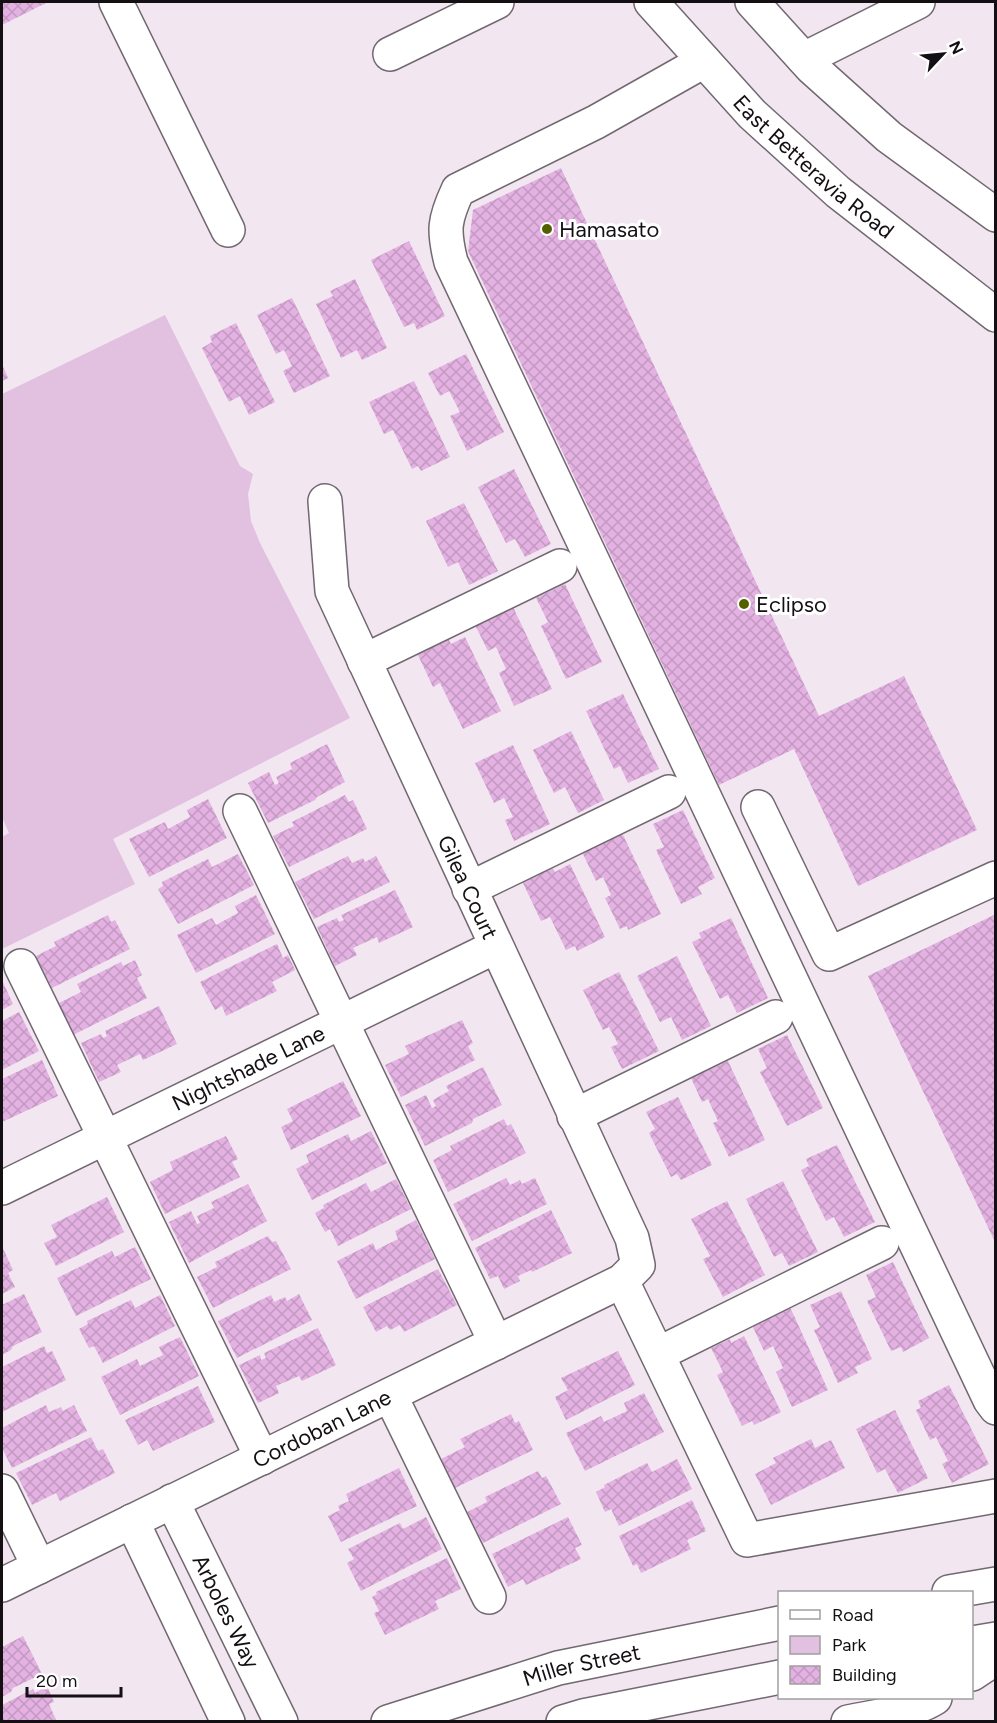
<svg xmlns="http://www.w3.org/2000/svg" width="997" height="1723" font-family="Figtree,sans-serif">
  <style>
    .green { fill: #e2c0e0 }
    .building { fill: url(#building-cross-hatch) }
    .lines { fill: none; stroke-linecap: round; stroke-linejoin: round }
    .minor-casing { stroke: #726871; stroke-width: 36 }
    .highway-casing { stroke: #726871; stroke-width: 36 }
    .minor { stroke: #fff; stroke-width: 33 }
    .highway { stroke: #fff; stroke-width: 33 }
    .poi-dot { fill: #546000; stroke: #fff; stroke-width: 2 }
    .labels { text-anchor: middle; stroke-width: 6; stroke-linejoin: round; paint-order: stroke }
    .street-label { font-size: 22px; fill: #130f13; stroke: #fff }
    .poi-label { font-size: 22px; fill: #130f13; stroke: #fff; text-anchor: start }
  </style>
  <defs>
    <pattern id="building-cross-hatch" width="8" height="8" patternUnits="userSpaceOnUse" patternTransform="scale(1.5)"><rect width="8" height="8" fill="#e4b2e2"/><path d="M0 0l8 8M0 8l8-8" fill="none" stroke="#c398c1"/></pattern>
  </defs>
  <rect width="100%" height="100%" fill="#f2e7f1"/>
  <path class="green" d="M165 315 240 466 253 474 248 494 251 521 260 543 350 718 113 839 135 884 2 949V837L9 833 2 817V394Z"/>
  <path class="building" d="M2 2H48L2 25Z
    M561 168 819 716 904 676 977 830 858 886 794 749 719 785 468 251 473 210Z
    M409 241 445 316 417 330 414 323 404 327 371 260Z
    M355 279 387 348 362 360 357 350 341 358 316 304 333 296 330 291Z
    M292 298 330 376 294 393 283 371 292 366 284 350 276 354 257 315Z
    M236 323 275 402 249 415 240 396 229 402 202 348 212 342 210 336Z
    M466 354 504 432 467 451 450 416 460 412 449 391 440 396 428 373Z
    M2 364 8 378 2 381Z
    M414 381 450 457 421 471 418 466 412 469 393 430 384 434 369 402Z
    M514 469 551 544 525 557 515 539 506 543 478 487Z
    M464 503 498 571 469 585 458 562 448 567 426 521Z
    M565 584 602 662 566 679 541 626 548 622 536 598Z
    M513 607 552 689 514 706 499 673 506 669 496 647 488 651 475 625Z
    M465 637 501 711 463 729 440 683 433 687 417 653 448 638 451 644Z
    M623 694 659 769 628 783 620 766 614 769 586 711Z
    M571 731 604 800 578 813 565 787 554 793 533 750Z
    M327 744 345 782 317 797 315 800 268 823 248 783 269 772 275 785 279 783 276 777 292 769 290 763Z
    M513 745 550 824 514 841 505 820 513 817 504 798 494 803 475 763Z
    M345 795 349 802 353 800 367 829 289 867 273 836 294 826 292 822Z
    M208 799 227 838 149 877 129 839 165 822 168 829 190 817 187 810Z
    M683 810 715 878 698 887 702 894 681 904 656 850 664 847 653 824Z
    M622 833 661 914 628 930 627 926 620 929 605 898 611 895 603 877 596 881 582 852Z
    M238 854 254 885 178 924 158 889 163 886 162 882 208 859 212 867Z
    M348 856 352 863 363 858 365 862 376 856 390 882 314 919 295 882Z
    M570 864 605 937 577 951 575 946 566 950 550 917 541 921 522 881 552 867 555 872Z
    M395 890 413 927 379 943 377 937 353 948 357 955 335 966 317 927 337 918 339 922 344 920 341 915Z
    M256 895 275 934 196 973 177 935 212 918 216 925 238 913 235 906Z
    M996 914V1244L868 976Z
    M108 915 111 922 115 920 130 949 52 988 36 956 56 946 54 942Z
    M731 918 768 998 737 1013 728 995 720 999 692 942 701 938 699 933Z
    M277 944 283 958 288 955 295 970 272 982 277 991 226 1016 222 1006 215 1010 200 982Z
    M677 956 711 1026 682 1040 671 1017 660 1022 637 976Z
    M135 960 142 975 137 978 147 998 73 1035 57 1004 81 992 77 984 121 962 123 966Z
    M619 972 659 1051 622 1069 611 1047 618 1044 609 1027 603 1030 583 990Z
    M2 980 13 1004 2 1010Z
    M159 1006 177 1044 143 1060 140 1054 117 1065 121 1072 99 1082 81 1043 101 1034 103 1038 107 1036 105 1031Z
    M19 1012 39 1051 2 1070V1021Z
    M462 1020 473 1043 468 1046 475 1060 401 1097 385 1065 409 1054 405 1046Z
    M787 1035 823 1108 787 1126 760 1072 767 1068 758 1049Z
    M42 1060 58 1096 2 1122V1079Z
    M728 1061 765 1140 729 1157 713 1123 718 1121 708 1099 702 1102 691 1078Z
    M483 1067 502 1105 473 1119 472 1123 425 1146 405 1105 426 1095 432 1108 436 1106 433 1100 449 1091 446 1086Z
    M343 1081 361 1116 291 1150 281 1127 293 1121 287 1109Z
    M678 1097 712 1165 681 1180 677 1174 671 1177 649 1133 655 1129 646 1112Z
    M504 1119 507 1126 511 1124 526 1153 448 1192 433 1160 452 1150 450 1146Z
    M371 1131 387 1163 312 1200 296 1169 309 1162 306 1155 348 1134 351 1141Z
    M226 1136 238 1159 232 1162 240 1177 165 1214 150 1182 173 1170 170 1162Z
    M837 1145 875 1222 844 1237 834 1217 826 1221 801 1170 809 1166 806 1159Z
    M506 1178 510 1185 520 1180 522 1184 535 1178 547 1204 472 1241 453 1204Z
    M396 1179 411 1209 338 1246 330 1229 325 1232 315 1213 324 1208 323 1205 366 1183 371 1192Z
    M783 1181 818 1252 789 1266 782 1253 774 1257 746 1199Z
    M248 1184 267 1221 189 1263 169 1222 191 1211 197 1224 200 1223 197 1216 214 1208 211 1202Z
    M107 1197 124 1232 56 1266 44 1243 57 1237 51 1225Z
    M727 1201 765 1275 723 1297 703 1259 710 1256 691 1219Z
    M551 1210 572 1253 532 1272 531 1270 518 1276 520 1281 504 1289 498 1276 490 1279 475 1248Z
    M416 1220 435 1259 356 1299 337 1261 373 1243 376 1250 398 1239 395 1231Z
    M268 1236 272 1242 276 1241 291 1269 213 1308 197 1277 217 1267 215 1262Z
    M2 1246 13 1270 8 1273 15 1287 2 1294Z
    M135 1247 151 1279 76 1316 57 1278 112 1251 115 1257Z
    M893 1262 929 1338 903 1352 901 1347 891 1351 867 1301 876 1297 866 1275Z
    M438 1269 457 1305 404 1332 400 1325 390 1330 387 1326 376 1332 363 1307Z
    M841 1291 872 1359 855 1367 858 1373 838 1383 814 1330 820 1327 810 1305Z
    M24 1294 42 1332 13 1346 11 1350 2 1355V1305Z
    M299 1294 312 1320 237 1358 218 1321 271 1295 274 1302 285 1297 287 1301Z
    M160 1295 175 1326 103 1363 94 1346 89 1348 79 1329 88 1324 87 1321 131 1300 135 1308Z
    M790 1307 828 1390 792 1407 776 1372 783 1368 773 1346 764 1351 752 1325Z
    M318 1328 336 1365 302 1381 299 1376 276 1386 279 1393 258 1403 239 1365 260 1355 261 1360 266 1358 264 1353Z
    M744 1336 781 1412 754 1425 752 1421 742 1426 717 1375 723 1372 711 1348 730 1339 731 1343Z
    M180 1337 199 1376 120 1415 101 1377 137 1359 140 1366 163 1355 159 1347Z
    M44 1346 47 1353 52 1351 66 1380 2 1412V1367Z
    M618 1351 635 1385 566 1420 555 1397 568 1390 561 1378Z
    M949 1385 989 1464 952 1483 942 1464 948 1461 936 1437 930 1440 916 1410 921 1408 918 1401Z
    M198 1386 215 1422 153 1451 147 1440 138 1445 125 1420Z
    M644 1393 664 1432 585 1471 566 1433 601 1416 604 1422 627 1411 624 1403Z
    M46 1405 49 1412 61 1407 63 1411 74 1405 87 1431 12 1468 2 1448V1428Z
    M895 1410 928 1478 898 1493 885 1469 877 1473 856 1429Z
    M511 1414 515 1423 519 1421 533 1450 455 1488 441 1459 465 1447 460 1439Z
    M91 1437 98 1451 103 1449 115 1473 60 1501 56 1493 32 1505 16 1473Z
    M811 1439 815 1448 831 1440 845 1468 771 1505 755 1474 776 1463 773 1458Z
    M677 1459 692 1489 619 1526 611 1509 605 1512 596 1492 605 1487 604 1485 647 1463 652 1472Z
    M399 1468 417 1506 341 1542 328 1516 340 1510 338 1506 349 1501 346 1494Z
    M538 1471 542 1478 546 1476 561 1504 483 1543 467 1512 487 1502 485 1497Z
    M692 1500 706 1531 687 1540 691 1549 641 1573 637 1564 633 1566 619 1536Z
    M426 1517 442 1549 361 1591 347 1563 354 1559 348 1549 400 1523 403 1529Z
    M568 1517 582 1545 575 1548 581 1559 526 1585 523 1579 508 1587 492 1554Z
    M447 1558 461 1589 435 1601 439 1609 385 1635 374 1613 379 1611 372 1597 377 1594 376 1592Z
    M23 1636 42 1674 13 1688 11 1692 2 1697V1647Z
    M47 1686 54 1702 49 1704 57 1722H2V1705L33 1689 35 1693Z"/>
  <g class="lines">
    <g class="minor-casing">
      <g id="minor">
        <path d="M116 2 228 230"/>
        <path d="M390 54 497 2"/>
        <path d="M804 59 918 2"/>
        <path d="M704 61 596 122 458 190C444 220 443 230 451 262L990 1400 996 1408"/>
        <path d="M364 661 560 566"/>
        <path d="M758 807 829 954 996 878"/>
        <path d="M240 811 496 1343"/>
        <path d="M469 889 669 792"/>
        <path d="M21 966 262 1458"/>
        <path d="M574 1116 776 1017"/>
        <path id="s1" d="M2 1188 495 947"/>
        <path d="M622 1281 747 1540 996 1496"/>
        <path d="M658 1354 882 1243"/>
        <path d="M390 1395 489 1597"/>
        <path d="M2 1491 39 1567"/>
        <path id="s2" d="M172 1501 281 1722"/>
        <path d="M132 1521 228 1722"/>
        <path id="s3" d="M2 1585 622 1281 638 1265 632 1238 332 591 325 501"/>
        <path d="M949 1592 996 1584"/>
        <path d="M972 1643 996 1639"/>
        <path d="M972 1674 996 1658"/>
        <path id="s4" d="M388 1722 558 1668 780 1623"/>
        <path d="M563 1722 583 1716 780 1677"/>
        <path d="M848 1722C876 1716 911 1713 935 1698"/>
      </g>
    </g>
    <g class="highway-casing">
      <g id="highway">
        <path id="s5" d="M651 2 752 114 838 192 996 315"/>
        <path d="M752 2 811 67 889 137 996 215"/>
      </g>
    </g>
    <use href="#minor" class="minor"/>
    <use href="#highway" class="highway"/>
  </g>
  <g class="poi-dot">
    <circle cx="547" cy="229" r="6"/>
    <circle cx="744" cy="604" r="6"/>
  </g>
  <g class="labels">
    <g class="street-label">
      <text dy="8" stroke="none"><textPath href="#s5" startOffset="232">East Betteravia Road</textPath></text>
      <text transform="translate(468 887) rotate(65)" y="8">Gilea Court</text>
      <text dy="8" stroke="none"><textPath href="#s1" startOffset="274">Nightshade Lane</textPath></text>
      <text dy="8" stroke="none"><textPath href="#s3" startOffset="356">Cordoban Lane</textPath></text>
      <text dy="8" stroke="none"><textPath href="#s2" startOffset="123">Arboles Way</textPath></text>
      <text dy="8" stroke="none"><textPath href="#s4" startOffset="202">Miller Street</textPath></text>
    </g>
    <g class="poi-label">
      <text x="559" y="237">Hamasato</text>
      <text x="756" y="612">Eclipso</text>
    </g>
  </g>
  <rect width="997" height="1723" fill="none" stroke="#130f13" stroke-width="6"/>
  <rect x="778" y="1591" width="195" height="108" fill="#ffffff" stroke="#a19fa1" stroke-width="1.5"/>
  <rect x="790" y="1610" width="30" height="9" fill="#ffffff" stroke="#a19fa1" stroke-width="1.5"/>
  <text x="832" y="1621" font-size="18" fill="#130f13">Road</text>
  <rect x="790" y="1636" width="30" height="18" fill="#e2c0e0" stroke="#a19fa1" stroke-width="1.5"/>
  <text x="832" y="1651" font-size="18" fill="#130f13">Park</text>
  <rect x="790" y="1666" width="30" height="18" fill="url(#building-cross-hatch)" stroke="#a19fa1" stroke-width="1.5"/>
  <text x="832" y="1681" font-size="18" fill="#130f13">Building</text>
  <g transform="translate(943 54) rotate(64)" stroke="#ffffff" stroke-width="4.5" paint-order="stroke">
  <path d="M0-4.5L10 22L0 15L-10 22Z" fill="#130f13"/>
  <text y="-9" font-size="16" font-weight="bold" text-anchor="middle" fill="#130f13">N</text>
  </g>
  <path d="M27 1687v9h94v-9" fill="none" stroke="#130f13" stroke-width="3"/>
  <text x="36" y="1687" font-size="18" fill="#130f13" stroke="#ffffff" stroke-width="4.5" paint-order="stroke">20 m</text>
</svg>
